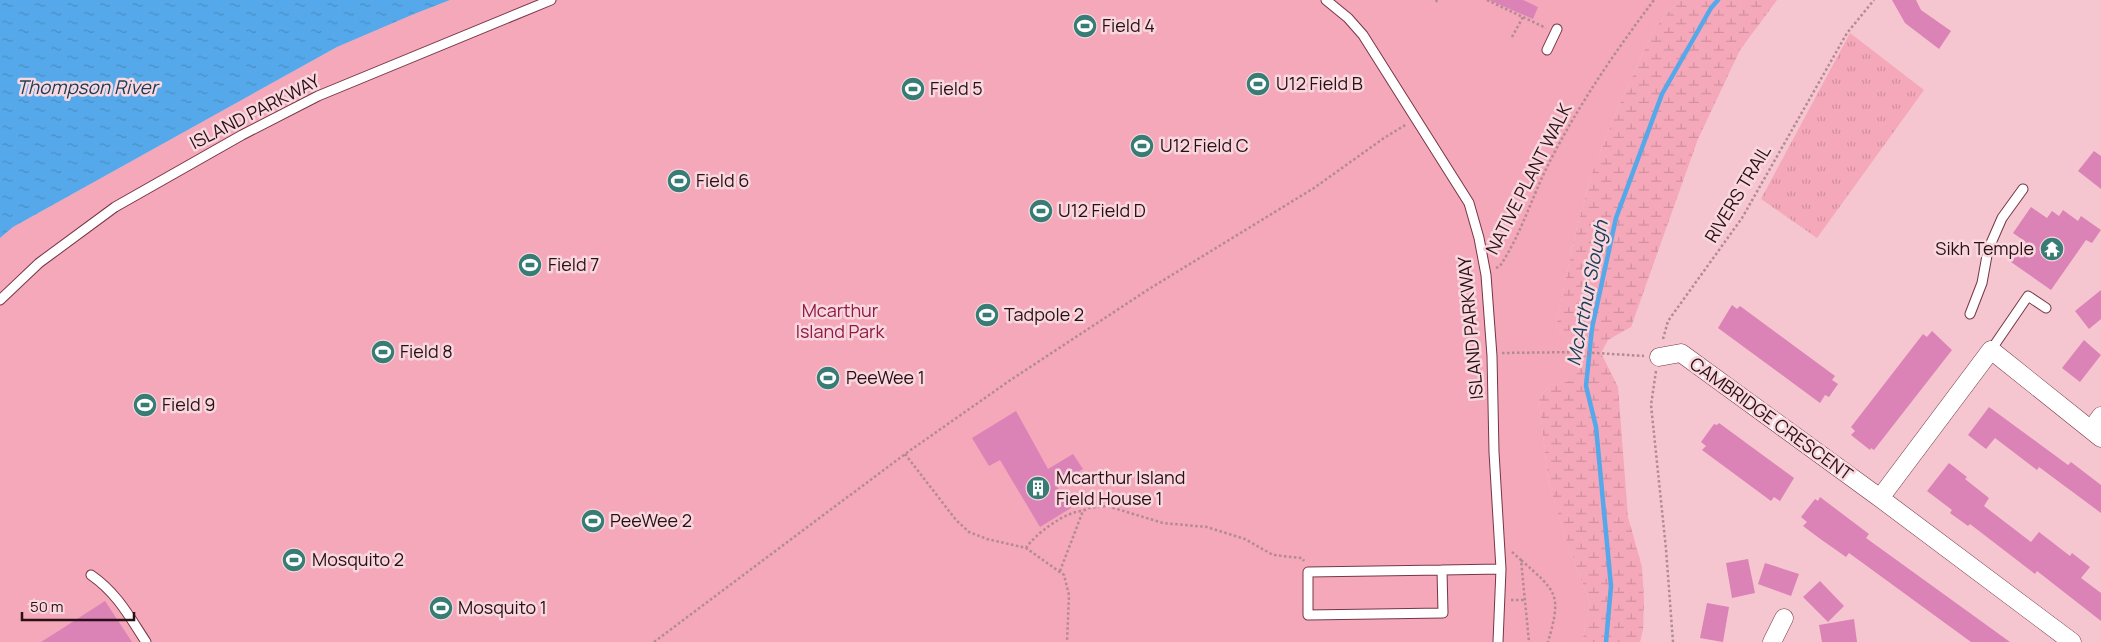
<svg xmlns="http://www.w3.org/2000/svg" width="2101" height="642" font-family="Manrope,sans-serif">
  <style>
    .grass { fill: url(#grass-tufts) }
    .wetland { fill: url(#wetland-marsh) }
    .green { fill: #f4a8b9 }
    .water { fill: url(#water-ripples) }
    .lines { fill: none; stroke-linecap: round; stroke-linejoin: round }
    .stream { stroke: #55a8e9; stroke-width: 4.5 }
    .building { fill: #db82b6 }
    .service-casing { stroke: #763647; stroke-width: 11 }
    .minor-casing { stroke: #763647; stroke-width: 19 }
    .path { stroke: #b28a93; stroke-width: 2.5; stroke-dasharray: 2.5 2.5; stroke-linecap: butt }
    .service { stroke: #fff; stroke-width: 9 }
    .minor { stroke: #fff; stroke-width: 18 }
    .labels { text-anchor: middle; stroke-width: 5; stroke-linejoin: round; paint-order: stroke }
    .poi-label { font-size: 18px; fill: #2a0f16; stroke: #f8d8de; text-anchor: start }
    .street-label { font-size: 18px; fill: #2a0f16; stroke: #f8d8de }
    .park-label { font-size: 18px; fill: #901945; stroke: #f8d8de }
    .water-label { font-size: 19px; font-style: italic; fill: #193b57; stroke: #f8d8de }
  </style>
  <defs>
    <pattern id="grass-tufts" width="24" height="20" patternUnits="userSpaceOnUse" patternTransform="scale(1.25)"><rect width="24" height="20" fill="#f4a8b9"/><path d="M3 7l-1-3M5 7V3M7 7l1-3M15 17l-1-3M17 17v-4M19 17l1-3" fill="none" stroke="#d18f9e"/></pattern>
    <pattern id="wetland-marsh" width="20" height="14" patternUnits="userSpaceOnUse" patternTransform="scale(1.25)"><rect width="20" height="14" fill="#f4a8b9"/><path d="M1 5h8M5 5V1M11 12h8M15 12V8" fill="none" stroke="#d18f9e"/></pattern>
    <pattern id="water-ripples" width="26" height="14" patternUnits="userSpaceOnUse" patternTransform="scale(1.25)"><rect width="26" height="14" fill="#55a8e9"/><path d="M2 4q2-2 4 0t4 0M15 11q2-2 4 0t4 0" fill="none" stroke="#4a8fc7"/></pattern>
  </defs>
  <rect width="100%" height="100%" fill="#f5c6d0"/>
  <path class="grass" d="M1850 33 1924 90 1817 238 1761 199Z"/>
  <path class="wetland" d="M1679 0H1777L1740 50 1698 139 1631 327 1608 340 1601 353 1618 387 1628 517 1642 567 1644 600 1643 630 1640 642H1582L1590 603 1563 532 1548 479 1539 399 1550 385C1576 381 1576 379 1583 354L1575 350 1556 327 1574 238 1593 170 1617 110 1654 29Z"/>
  <path class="green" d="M450 0H1679L1654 29 1617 110 1593 170 1574 238 1556 327 1575 350 1580 352C1577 380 1579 381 1550 385L1539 399 1548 479 1563 532 1590 603 1582 642H0V238L13 227 337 47 414 14Z"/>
  <path class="water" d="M0 0H450L414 14 337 47 13 227 0 238Z"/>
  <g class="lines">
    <path class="stream" d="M1606 642 1611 586 1596 427 1586 386 1592 328 1616 218 1662 94 1711 8 1718 0"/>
  </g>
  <path class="building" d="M1489 0H1523L1538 7 1533 19Z
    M1892 0H1916L1921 10 1951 31 1939 49 1905 23Z
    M2094 151 2101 156V189L2078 171Z
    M2031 207 2047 218 2052 211 2059 216 2063 210 2078 221 2081 216 2101 230 2092 243 2086 240 2051 290 2011 262 2026 242 2013 233Z
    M2101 290V319L2089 329 2075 311Z
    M1732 305 1737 309 1740 306 1835 376 1832 380 1838 384 1829 397 1825 395 1820 403 1718 328Z
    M1932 331 1952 350 1874 450 1871 448 1870 450 1851 435 1855 431 1851 427 1923 334 1927 337Z
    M2084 340 2101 355 2080 382 2062 368Z
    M1989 407 2068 465 2071 462 2101 485V513L2039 467 2037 470 1995 438 1986 449 1968 435Z
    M1016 411 1048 469 1073 454 1083 469 1056 485 1071 508 1040 527 1000 460 989 466 972 438Z
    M1719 423 1794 478 1780 501 1774 497 1771 501 1702 450 1706 446 1701 442 1714 424 1717 425Z
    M1949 463 1967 477 1965 479 1989 498 1984 506 2031 542 2039 532 2070 556 2072 553 2090 567 2081 578 2101 593V621L2037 571 2035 574 1970 524 1968 526 1950 513 1952 510 1927 491Z
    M1820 497 1869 534 1866 538 2010 642H1971L1849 553 1846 557 1819 538 1803 526 1807 522 1801 517 1815 499 1818 501Z
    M1748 559 1755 593 1732 598 1726 563Z
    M1765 563 1799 574 1791 596 1758 584Z
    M1820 581 1844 606 1828 622 1803 597Z
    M105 601 132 642H41L60 630Z
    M1707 603 1729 607 1723 642 1700 638Z
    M1854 619 1857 642H1822L1819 625Z"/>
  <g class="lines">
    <g class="service-casing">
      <path id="service" d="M1326 0 1348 18 1363 35 1469 203 1479 238 1486 275 1492 356 1494 452 1501 569 1498 642
        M1547 50 1557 29
        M0 300 39 263 115 207 242 135 318 96 551 0
        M1970 314 1982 283 1988 250 2002 218 2023 189
        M1991 350 2028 296 2046 308
        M1442 570 1308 572V615L1443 613 1442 570 1501 569
        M91 575C117 593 129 616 146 642"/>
    </g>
    <g class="minor-casing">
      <path id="minor" d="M1659 357 1681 353 1880 498 2072 642
        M2091 430 2101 416
        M1880 498 1991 350 2101 438
        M1772 642 1784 618"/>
    </g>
    <path class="path" d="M1487 0 1546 28
      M1436 2 1437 0
      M1512 37 1523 17
      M1496 268 1500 266C1520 236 1531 200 1547 167 1577 107 1614 53 1654 0
      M1663 339 1668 321 1742 218 1847 33 1874 0
      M1502 353 1580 352 1644 356
      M1656 371 1651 405 1666 549 1673 642
      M905 454 956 520 969 532 987 539 1026 548 1064 575 1069 595 1067 642
      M1026 548C1035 534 1066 511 1083 511
      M1512 552 1521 560 1529 642
      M1521 560C1557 592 1562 594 1548 642
      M1060 571 1083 511 1088 508 1107 506 1163 523 1207 527 1245 539 1273 555 1302 558 1304 561
      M1511 600H1525
      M654 642 905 454 1012 379 1149 289 1314 188 1384 138 1407 124"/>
    <use href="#service" class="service"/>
    <use href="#minor" class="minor"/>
  </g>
  <defs>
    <g id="stadium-disc" transform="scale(1.25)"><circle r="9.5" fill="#377d75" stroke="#f8d8de"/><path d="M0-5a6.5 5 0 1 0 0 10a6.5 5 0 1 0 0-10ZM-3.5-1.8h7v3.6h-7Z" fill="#fff"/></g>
    <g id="temple-disc" transform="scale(1.25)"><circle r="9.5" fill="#377d75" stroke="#f8d8de"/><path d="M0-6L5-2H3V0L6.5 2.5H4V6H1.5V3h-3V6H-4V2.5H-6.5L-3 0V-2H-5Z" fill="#fff"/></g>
    <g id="building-disc" transform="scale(1.25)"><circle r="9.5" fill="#377d75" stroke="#f8d8de"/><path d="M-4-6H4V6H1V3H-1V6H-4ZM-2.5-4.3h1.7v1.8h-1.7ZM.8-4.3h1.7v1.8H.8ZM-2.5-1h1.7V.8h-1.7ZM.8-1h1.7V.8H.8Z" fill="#fff"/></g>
  </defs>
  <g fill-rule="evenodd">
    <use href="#stadium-disc" x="1085" y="26"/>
    <use href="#stadium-disc" x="1258" y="84"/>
    <use href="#stadium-disc" x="913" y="89"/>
    <use href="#stadium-disc" x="1142" y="146"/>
    <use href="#stadium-disc" x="679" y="181"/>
    <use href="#stadium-disc" x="1041" y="211"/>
    <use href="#temple-disc" x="2052" y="249"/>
    <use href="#stadium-disc" x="530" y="265"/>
    <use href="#stadium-disc" x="987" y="315"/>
    <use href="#stadium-disc" x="383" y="352"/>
    <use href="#stadium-disc" x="828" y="378"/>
    <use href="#stadium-disc" x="145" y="405"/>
    <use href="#building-disc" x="1038" y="488"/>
    <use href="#stadium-disc" x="593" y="521"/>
    <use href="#stadium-disc" x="294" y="560"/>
    <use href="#stadium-disc" x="441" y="608"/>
  </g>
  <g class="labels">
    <g class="poi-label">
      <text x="1102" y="32">Field 4</text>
      <text x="1276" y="90">U12 Field B</text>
      <text x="930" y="95">Field 5</text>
      <text x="1160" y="152">U12 Field C</text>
      <text x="696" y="187">Field 6</text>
      <text x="1058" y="217">U12 Field D</text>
      <text x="2034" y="255" text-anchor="end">Sikh Temple</text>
      <text x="548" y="271">Field 7</text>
      <text x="1004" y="321">Tadpole 2</text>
      <text x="400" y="358">Field 8</text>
      <text x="846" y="384">PeeWee 1</text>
      <text x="162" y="411">Field 9</text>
      <text x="1056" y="484">Mcarthur Island<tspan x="1056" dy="21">Field House 1</tspan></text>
      <text x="610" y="527">PeeWee 2</text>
      <text x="312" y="566">Mosquito 2</text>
      <text x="458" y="614">Mosquito 1</text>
    </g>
    <g class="street-label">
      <text transform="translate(255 112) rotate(-27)" y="6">ISLAND PARKWAY</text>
      <text transform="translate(1529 179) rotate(-63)" y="6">NATIVE PLANT WALK</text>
      <text transform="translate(1738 194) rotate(-59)" y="6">RIVERS TRAIL</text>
      <text transform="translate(1471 328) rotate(-95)" y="6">ISLAND PARKWAY</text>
      <text transform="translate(1771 419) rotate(36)" y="6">CAMBRIDGE CRESCENT</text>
    </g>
    <g class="park-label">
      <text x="840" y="317">Mcarthur<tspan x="840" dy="21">Island Park</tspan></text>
    </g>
    <g class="water-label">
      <text x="87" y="94">Thompson River</text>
      <text transform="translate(1587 293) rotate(-79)" y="7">McArthur Slough</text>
    </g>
  </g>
  <path d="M22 612v8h112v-8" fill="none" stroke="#2a0f16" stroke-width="2.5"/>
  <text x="30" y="612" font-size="15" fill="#2a0f16" stroke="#f8d8de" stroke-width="4" paint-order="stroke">50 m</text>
</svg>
